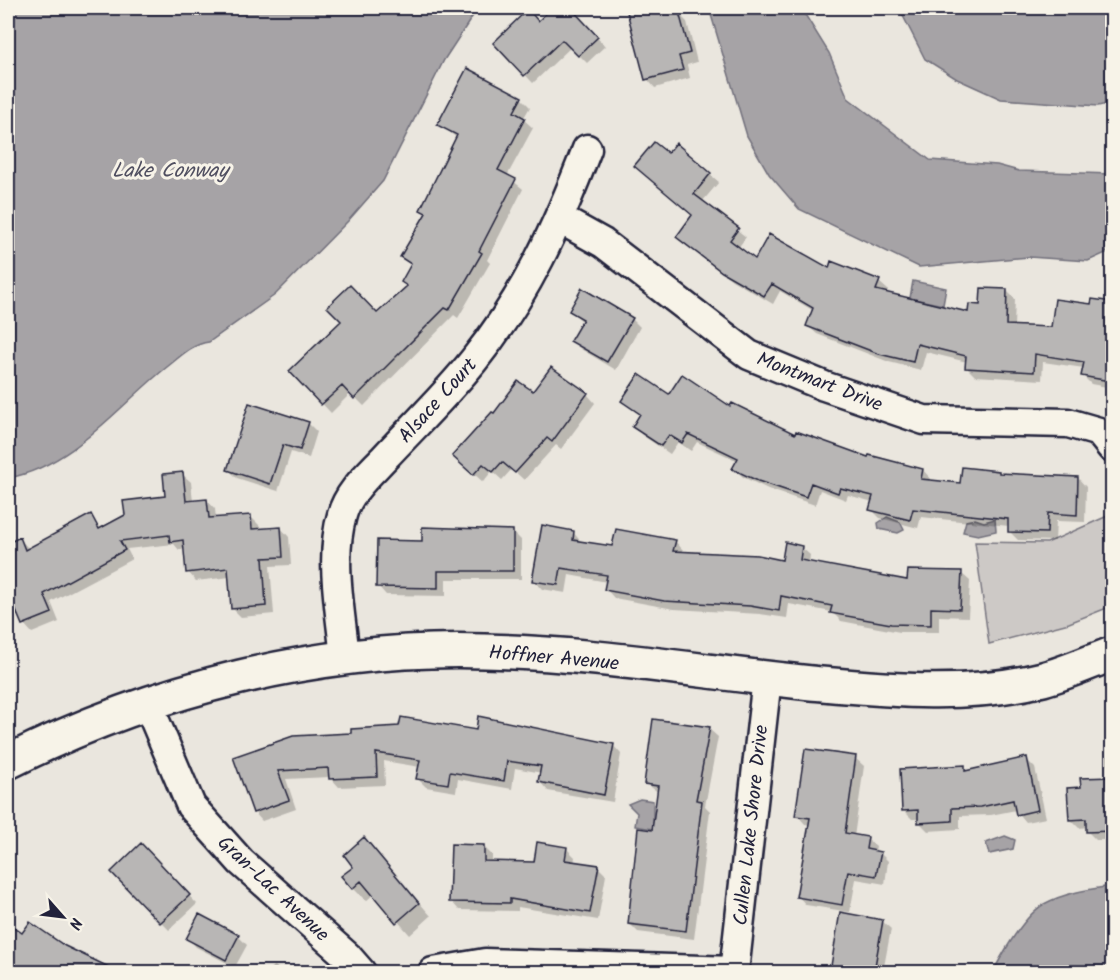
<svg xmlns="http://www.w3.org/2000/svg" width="1120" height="980" font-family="Kalam,sans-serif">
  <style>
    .green { fill: #cdc9c6; stroke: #787680; stroke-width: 1.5 }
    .water { fill: #a6a3a6; stroke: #716f7b; stroke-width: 1.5 }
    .shadow { fill: #0003 }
    .building { fill: #b8b6b5; stroke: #22223b; stroke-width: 1.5 }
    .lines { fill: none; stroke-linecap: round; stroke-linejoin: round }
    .minor-casing { stroke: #22223b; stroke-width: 33 }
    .major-casing { stroke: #22223b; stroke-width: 38 }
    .minor { stroke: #f7f3e8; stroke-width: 28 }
    .major { stroke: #f7f3e8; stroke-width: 33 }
    .labels { text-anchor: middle; stroke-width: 6; stroke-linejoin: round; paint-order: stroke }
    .street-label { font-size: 20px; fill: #22223b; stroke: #f7f3e8 }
    .water-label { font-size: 21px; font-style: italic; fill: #504f60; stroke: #f7f3e8 }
  </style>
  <rect width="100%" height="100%" fill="#eae6de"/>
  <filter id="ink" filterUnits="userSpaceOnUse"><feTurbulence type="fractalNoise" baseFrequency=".0167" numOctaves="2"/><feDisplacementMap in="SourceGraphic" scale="12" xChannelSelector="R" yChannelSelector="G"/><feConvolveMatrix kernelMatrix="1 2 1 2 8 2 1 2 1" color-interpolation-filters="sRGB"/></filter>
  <g filter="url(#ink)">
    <path class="green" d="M1112 514V606L1069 623 989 644 975 542 1047 543Z"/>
    <path class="water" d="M8 8H478L444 60 383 181 348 221 275 295 209 342C192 344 181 356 167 367 117 407 73 466 8 478Z
      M709 8H801L829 53 848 98 930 160 997 165 1019 171 1112 174V244L1108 252 1088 261 1029 257 919 267 799 209 769 174 747 136Z
      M899 8H1112V103L1098 106 1001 99 957 79 925 59Z
      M913 281 946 288 943 305 910 298Z
      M887 517 900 522 904 530 898 533 879 529 878 523Z
      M975 519 984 522 995 519 996 531 978 535 963 532 966 521Z
      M640 799 653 801V829L635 826 637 813 628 804Z
      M1005 836 1015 840 1013 849 989 854 986 843Z
      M1112 886V972H993C1003 953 1024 916 1044 904 1064 893 1090 889 1112 886Z"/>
    <path class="shadow" d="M554 8H569L605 46 587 63 571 47 533 83 495 43 538 22Z
      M627 8H673L674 14 678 13 687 22 697 62 687 65 690 78 655 88 647 79Z
      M521 98 530 107 523 119 533 128 507 176 523 189 487 260 490 263 458 318 454 315 364 406 351 393 331 413 291 371 378 315 408 287 403 282 412 266 402 257 427 214 422 210 457 138 439 124Z
      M676 146 719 182 702 202 746 237 738 248 756 261 830 270 832 263 879 282 888 290 886 294 970 314 1007 291 1015 299 1014 327 1052 329 1093 306 1112 304V388L1091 384 1083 376 1084 368 1043 362 1042 380 975 376 967 368V362L926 352 921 370 889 362 817 334 808 326 814 311 780 291 773 304 732 280 678 237 694 216 636 166 668 155Z
      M571 311 632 319 640 327 616 370 581 349 572 341 583 322Z
      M587 394 595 403 561 449 556 445 524 480 512 469 502 480 492 471 483 482 463 464 494 416Z
      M669 397 731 408 796 436 869 459 923 470 931 479 930 482 962 485 999 473 1001 475 1078 478 1086 487 1085 522 1056 521 1055 541 1018 540 1009 531V526L921 517 918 528 880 518 871 509 873 502 848 495 846 500 820 490 815 505 768 489 743 477 734 468 738 461 697 442 691 451 678 442 670 454 642 435 634 426 641 416 623 401Z
      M250 405 309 424 317 432 309 458 291 452 278 491 237 478 229 470Z
      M182 474 191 482 193 502 207 500 215 509 216 519 251 517 259 525 260 530 281 528 289 537 291 565 270 566 274 614 241 617 232 608 230 577 196 581 188 572 185 549 179 550 174 544 127 549 132 559 51 602 59 622 32 633 24 624 20 615 8 620V544L20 539 29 549 90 516 101 529 167 498Z
      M513 532 521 540V579H446V596L386 595 378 586Z
      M573 532 582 543 614 548 675 541 683 550V553L783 562 801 547 810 555 809 564 909 582 961 573 970 581 968 617 939 616V632H900L841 621 832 612 789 604 787 618 760 614 674 609 614 598 606 589 607 582 569 575 566 593 542 589 534 580Z
      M709 729 718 737 705 806 710 811 694 939 638 932 629 923 653 831 658 792 645 783Z
      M477 731 613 745 621 754 613 802 548 791 540 782 542 773 515 768 512 789 458 779 456 792 426 787 418 779 420 767 384 761 385 785 339 787 330 777 286 779 296 809 262 821 254 812 235 758Z
      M1112 755V840H1096L1088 832V827L1079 828 1070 819 1082 789 1108 778 1107 756Z
      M855 758 864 766 854 837 867 839 876 847 875 852 880 853 888 861 885 884 856 879 850 912 806 905 798 896 811 825 805 824 797 815Z
      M1026 759 1035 768 1046 818 1026 822 1016 810 991 815 960 816V829L928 831 920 823 919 819H912L904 811 964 767 969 772Z
      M364 839 431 916 410 935 374 894 366 901 353 888 356 867Z
      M141 846 197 904 169 930 113 872Z
      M483 846 492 855V863L535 864 566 848 575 857 574 863 598 867 606 875 598 920 518 907V911L459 910 451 901Z
      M841 914 882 921 891 929 883 972H831Z
      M8 925 22 935 64 947 116 972H8Z
      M238 936 247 945 235 967 196 947 188 938Z
      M274 965 282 972H267Z"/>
    <path class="building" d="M552 8H571L598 37 578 56 562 40 524 76 493 43 528 9 538 21Z
      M626 8H667L669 14 679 12 690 53 679 56 683 70 645 80Z
      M467 68 522 97 514 112 525 118 498 170 516 179 479 251 482 253 449 310 445 308 354 399 342 386 321 405 289 371 341 321 327 307 350 285 377 313 407 286 401 282 411 264 400 257 426 213 420 210 457 135 437 125Z
      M654 142 668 153 676 143 711 173 694 194 739 228 730 240 755 259 769 234 829 268 831 261 880 280 876 290 968 312 969 304 980 305 981 288 1007 289 1006 325 1051 327 1055 299 1091 304 1092 299 1113 302 1110 381 1081 376 1084 362 1035 354 1034 372 965 368 966 356 917 344 913 362 879 354 806 326 813 308 772 284 764 296 722 272 676 237 692 215 634 166Z
      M582 288 633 318 607 362 570 341 583 319 569 311Z
      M551 367 588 393 552 442 547 438 515 473 502 462 493 472 483 464 473 475 452 456 492 412 494 413 518 381 533 391Z
      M639 374 669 394 682 374 730 406 732 403 795 434 796 431 868 457 869 455 923 469 921 479 960 483 962 467 999 471V473L1078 477 1077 515 1048 513 1047 533 1008 532V519L913 509 910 520 869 510 873 496 840 488 838 493 811 483 806 497 758 481 732 469 738 458 688 434 682 443 669 435 661 446 632 427 640 414 621 401Z
      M249 403 309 422 300 450 283 445 270 484 227 470Z
      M183 472 186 501 207 499 209 518 251 515 252 529 281 527 283 557 263 558 266 606 231 609 228 568 186 573 183 540 170 542 169 535 120 541 125 550 44 594 52 613 22 625 14 606 8 608V543L20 537 25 550 91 514 99 529 125 515 123 501 165 496 163 474Z
      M542 525 574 531 573 540 612 546 616 529 676 540 673 551 758 555 782 560 785 542 802 546 800 560 907 580 908 570 962 571 960 609 931 608V625L891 624 830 613 832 606 781 596 779 611 750 606 664 601 604 590 607 575 561 568 558 585 532 581Z
      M422 527 513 530V571H438V588L376 587 377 540 422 541Z
      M478 716 614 744 604 795 538 782 541 766 507 761 504 781 450 772 448 784 416 779 420 760 376 753 377 777 329 779 328 768 278 771 289 800 253 813 233 757 293 736 351 733V729L399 726 401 717 476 730Z
      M653 719 710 727 696 800 702 801 686 931 628 924 638 828 652 830 658 786 644 784Z
      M805 749 856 756 845 833 868 837 866 849 881 852 876 876 848 871 842 905 796 897 810 818 795 816Z
      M1027 757 1038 810 1016 815 1013 800 981 807 952 808V821L918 823V810L902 811 900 769 965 765V771Z
      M1113 777V831L1086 832V819L1069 820 1067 788 1081 787 1080 778Z
      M364 837 419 903 396 923 361 881 352 889 341 876 353 867 344 855Z
      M537 842 567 847 565 860 599 865 590 913 510 899V903L449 902 451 844 484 845V861L534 862Z
      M141 843 190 895 160 923 111 872Z
      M840 912 883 920 874 972H830Z
      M199 914 239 935 226 960 186 939Z
      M30 922 65 946 119 972H8V923L22 933Z"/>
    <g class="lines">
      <g class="minor-casing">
        <path id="minor" d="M560 219 603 243 749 355 824 386 924 420 1068 423 1099 432 1112 448
          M345 659C341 612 329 560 342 515 348 492 370 473 385 457 415 425 447 394 474 360 527 294 557 227 587 149
          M147 702 191 806 241 862 347 956 361 972
          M433 972 485 963 734 971
          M734 972 767 678"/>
      </g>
      <g class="major-casing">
        <path id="major" d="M8 762C153 689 321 646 484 651 593 653 703 672 811 683 888 690 967 698 1043 679 1066 673 1090 662 1112 654"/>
      </g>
      <use href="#minor" class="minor"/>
      <use href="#major" class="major"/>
    </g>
  </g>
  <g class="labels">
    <g class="street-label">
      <text transform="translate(820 381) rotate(21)" y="7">Montmart Drive</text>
      <text transform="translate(437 400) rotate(-48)" y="7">Alsace Court</text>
      <text transform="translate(554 657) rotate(5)" y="7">Hoffner Avenue</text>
      <text transform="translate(750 825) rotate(-84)" y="7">Cullen Lake Shore Drive</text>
      <text transform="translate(274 888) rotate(43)" y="7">Gran-Lac Avenue</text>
    </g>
    <g class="water-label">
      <text x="170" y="177">Lake Conway</text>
    </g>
  </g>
  <rect width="1120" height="980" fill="none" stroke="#f7f3e8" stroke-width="30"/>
  <rect x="15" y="15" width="1090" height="950" fill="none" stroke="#22223b" stroke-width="2" filter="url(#ink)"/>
  <g transform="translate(63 917) rotate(118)" stroke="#f7f3e8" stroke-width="4.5" paint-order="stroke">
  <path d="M0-4.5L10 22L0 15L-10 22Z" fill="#22223b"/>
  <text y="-9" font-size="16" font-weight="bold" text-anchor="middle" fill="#22223b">N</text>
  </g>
</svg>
